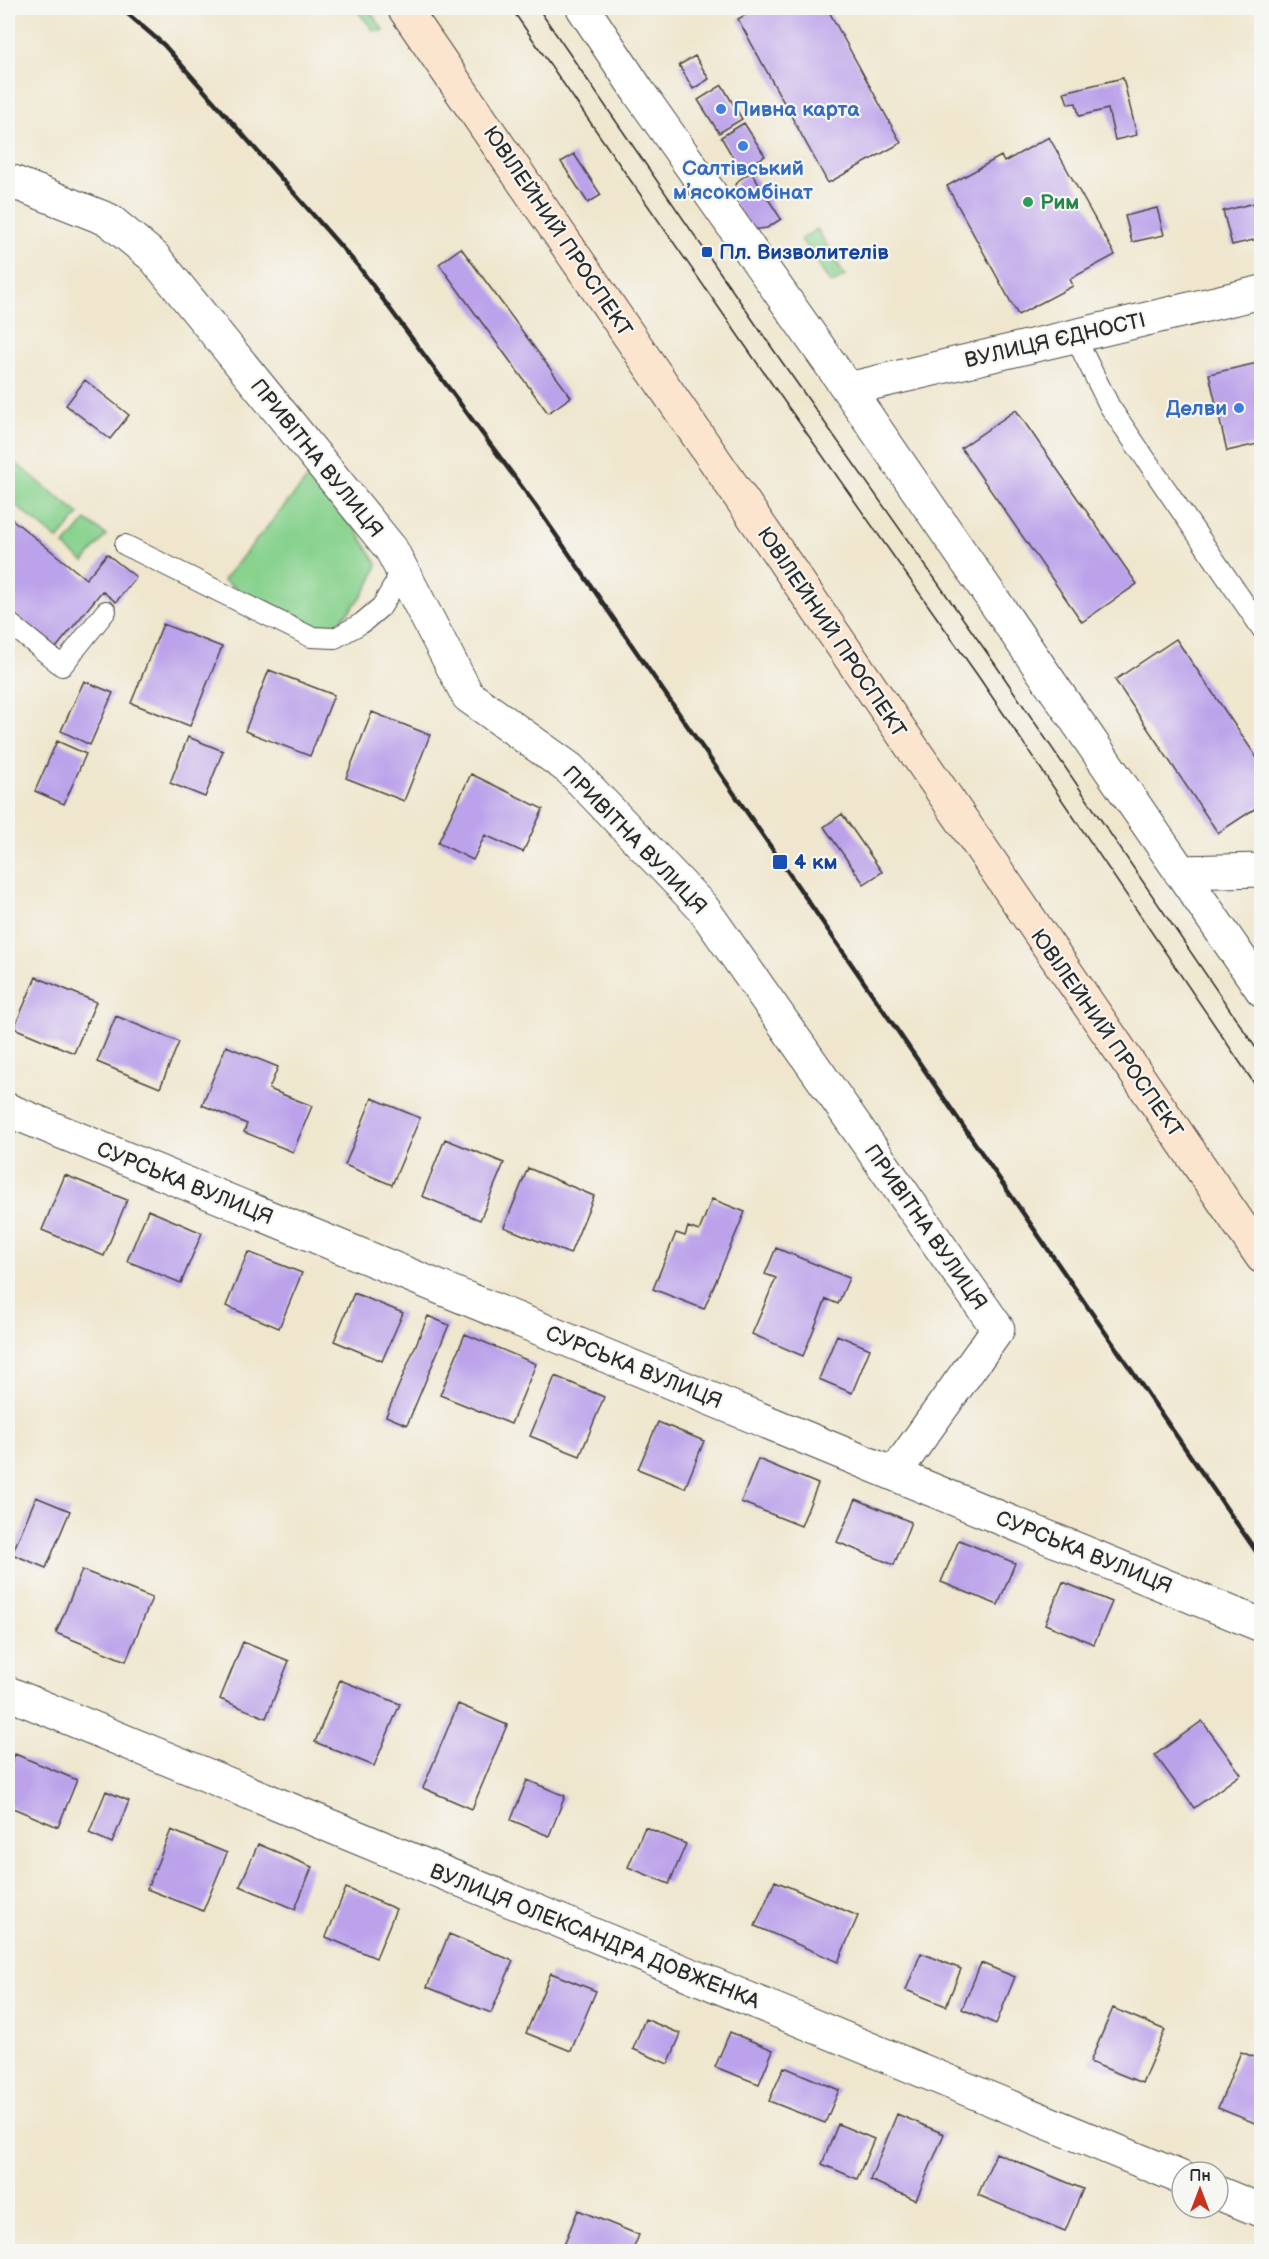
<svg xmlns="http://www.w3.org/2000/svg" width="1269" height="2259" font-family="'Balsamiq Sans',sans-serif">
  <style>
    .green { fill: #88d28e; stroke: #5a7e5c; stroke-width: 1.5 }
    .building { fill: #bca2ea }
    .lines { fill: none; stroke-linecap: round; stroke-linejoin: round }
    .lane-casing { stroke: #484743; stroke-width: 22 }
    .street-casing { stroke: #484743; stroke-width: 35 }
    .secondary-casing { stroke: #484743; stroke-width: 35 }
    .lane { stroke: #fff; stroke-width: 20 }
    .street { stroke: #fff; stroke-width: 33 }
    .secondary { stroke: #fce5cf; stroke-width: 33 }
    .tram { stroke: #2b2b2b; stroke-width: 1.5 }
    .rail { stroke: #2b2b2b; stroke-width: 4.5 }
    .shop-dot { fill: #3f7fe0; stroke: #f6f6f2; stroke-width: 2 }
    .leisure-dot { fill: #2e9e5b; stroke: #f6f6f2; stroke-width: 2 }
    .transit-dot { fill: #1a4fb4; stroke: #f6f6f2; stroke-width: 2 }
    .labels { text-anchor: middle; stroke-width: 4.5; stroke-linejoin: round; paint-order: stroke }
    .shop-label { font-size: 21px; font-weight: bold; fill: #366cbe; stroke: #f6f6f2; text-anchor: start }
    .leisure-label { font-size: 21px; font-weight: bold; fill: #27864d; stroke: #f6f6f2; text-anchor: start }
    .street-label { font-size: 21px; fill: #2b2b2b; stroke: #f6f6f2 }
    .transit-label { font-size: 21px; font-weight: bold; fill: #164399; stroke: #f6f6f2; text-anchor: start }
  </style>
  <rect width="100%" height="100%" fill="#f6f6f2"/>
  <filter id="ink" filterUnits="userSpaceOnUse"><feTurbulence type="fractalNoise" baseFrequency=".0167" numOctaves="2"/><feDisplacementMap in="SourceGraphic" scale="12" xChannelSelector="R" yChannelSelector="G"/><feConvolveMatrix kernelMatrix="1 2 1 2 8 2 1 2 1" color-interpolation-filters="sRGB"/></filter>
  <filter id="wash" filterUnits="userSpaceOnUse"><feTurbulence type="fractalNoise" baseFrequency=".008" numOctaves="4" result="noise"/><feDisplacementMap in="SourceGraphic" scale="24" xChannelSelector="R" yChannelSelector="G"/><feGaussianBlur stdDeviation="1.35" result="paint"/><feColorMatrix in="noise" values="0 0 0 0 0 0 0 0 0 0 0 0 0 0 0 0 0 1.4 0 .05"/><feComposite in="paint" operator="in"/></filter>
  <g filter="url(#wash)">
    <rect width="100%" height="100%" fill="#efe6cd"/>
    <path class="green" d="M355 8H368L384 31 373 30Z
      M817 229 845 276 831 284 801 239Z
      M8 457 79 514 58 540 8 499Z
      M308 478 357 531 377 564C371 591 351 608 334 628 295 628 256 600 223 580Z
      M86 520 106 535 84 562 64 546Z"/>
    <g id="blocks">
      <path class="building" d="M758 8H827L901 143 828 183 738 19Z
        M695 56 709 79 693 89 679 65Z
        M1123 78 1137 135 1115 140 1108 109 1079 116 1076 103 1068 104 1064 92Z
        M722 85 742 119 719 133 698 100Z
        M744 123 765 156 741 171 721 137Z
        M1049 137 1115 255 1070 279 1073 286 1018 315 947 186 1001 156 1004 162Z
        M574 154 601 195 588 203 561 162Z
        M751 172 781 219 767 228 751 230 729 196 739 180Z
        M1262 201V238L1232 245 1223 211Z
        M1157 208 1164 235 1132 242 1125 216Z
        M461 248 571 397 548 413 439 264Z
        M1262 362V443L1227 451 1209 374Z
        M85 380 129 415 110 439 66 405Z
        M1016 410 1137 584 1082 622 961 448Z
        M8 516 86 579 107 554 136 577 116 602 102 591 56 648 8 609Z
        M163 624 222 647 190 726 131 703Z
        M1176 639 1262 765V804L1218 833 1115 680Z
        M269 670 334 695 310 756 245 731Z
        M84 681 113 693 90 745 61 731Z
        M372 712 430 735 404 801 346 778Z
        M188 737 223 751 205 797 170 783Z
        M57 741 86 754 64 804 35 791Z
        M471 774 543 809 523 852 485 835 473 860 438 843Z
        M842 814 882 872 864 884 824 827Z
        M36 977 96 1002 74 1053 14 1028Z
        M116 1016 179 1042 160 1088 97 1062Z
        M226 1046 278 1067 269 1089 312 1106 293 1152 244 1132 247 1124 202 1105Z
        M372 1098 420 1118 392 1185 345 1165Z
        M445 1139 504 1163 480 1220 422 1196Z
        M528 1168 594 1196 570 1254 504 1227Z
        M65 1175 127 1200 104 1256 42 1230Z
        M712 1199 745 1212 704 1309 653 1289 676 1233 685 1236 688 1227 699 1231Z
        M148 1210 202 1233 181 1283 127 1261Z
        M776 1248 849 1278 838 1304 826 1299 803 1356 752 1334 776 1278 765 1274Z
        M248 1252 302 1273 279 1328 226 1306Z
        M354 1293 403 1313 382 1361 334 1341Z
        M428 1316 449 1325 407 1425 386 1416Z
        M465 1334 536 1364 511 1424 440 1395Z
        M837 1335 870 1349 852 1393 819 1379Z
        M555 1376 604 1397 580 1456 530 1436Z
        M658 1422 704 1441 685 1488 638 1469Z
        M758 1459 818 1484 801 1526 741 1502Z
        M36 1497 70 1511 46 1568 12 1554Z
        M856 1499 911 1522 894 1565 837 1542Z
        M959 1540 1015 1563 998 1605 941 1582Z
        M82 1570 152 1598 126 1661 56 1633Z
        M1063 1582 1112 1602 1094 1644 1045 1624Z
        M243 1642 289 1661 266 1718 220 1699Z
        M340 1680 400 1704 374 1766 315 1742Z
        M458 1704 507 1725 472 1809 423 1788Z
        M1202 1721 1241 1774 1194 1808 1155 1755Z
        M15 1754 77 1780 58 1827 8 1806V1772Z
        M527 1780 565 1796 549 1836 511 1820Z
        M106 1791 129 1801 112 1843 89 1833Z
        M645 1827 686 1844 669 1884 628 1867Z
        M171 1830 227 1853 203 1911 147 1889Z
        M258 1844 312 1867 295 1909 240 1886Z
        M775 1881 858 1916 838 1962 755 1926Z
        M346 1888 396 1909 376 1958 326 1937Z
        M449 1934 513 1961 491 2013 427 1987Z
        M921 1953 961 1969 946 2006 906 1990Z
        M981 1963 1015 1977 996 2024 962 2009Z
        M551 1973 596 1991 571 2051 526 2033Z
        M1113 2008 1165 2030 1142 2083 1090 2062Z
        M645 2019 681 2034 668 2064 633 2049Z
        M730 2032 773 2050 759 2084 715 2067Z
        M1241 2052 1262 2060V2126L1218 2108Z
        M784 2067 839 2090 825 2123 769 2101Z
        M897 2114 944 2134 916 2200 870 2180Z
        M838 2124 874 2139 857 2179 822 2164Z
        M996 2153 1083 2189 1065 2231 978 2195Z
        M578 2210 639 2235 632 2252H561Z"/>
    </g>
  </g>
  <g filter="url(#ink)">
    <use href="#blocks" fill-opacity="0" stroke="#484743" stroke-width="1.5"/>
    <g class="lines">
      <g class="lane-casing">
        <path id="lane" d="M1074 335 1110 407 1262 629
          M125 545 311 637 335 638 362 623 382 606 397 580 394 563
          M8 622 62 666 106 611"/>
      </g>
      <g class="street-casing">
        <path id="street" d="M583 8 638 91 848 389 1262 990
          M8 187 13 182 109 220 154 257 391 549 468 696 570 769 702 907 998 1329 894 1474
          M848 389 1262 292
          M1180 872 1262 870
          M8 1110 1261 1625
          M8 1693 1182 2178
          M1218 2193 1262 2211"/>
      </g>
      <g class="secondary-casing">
        <path id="secondary" d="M404 8 1262 1257"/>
      </g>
      <use href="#lane" class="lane"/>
      <use href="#street" class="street"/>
      <use href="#secondary" class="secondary"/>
      <path class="tram" d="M511 8 753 357 978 676 1262 1095
        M538 8 770 345 995 664 1262 1057"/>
      <path class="rail" d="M121 8 164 45 359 267 536 506 1262 1560"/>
    </g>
  </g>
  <g class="shop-dot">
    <circle cx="721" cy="109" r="6"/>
    <circle cx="743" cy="146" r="6"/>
    <circle cx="1239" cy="408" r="6"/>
  </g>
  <circle class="leisure-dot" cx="1028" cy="202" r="6"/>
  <g class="transit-dot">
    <rect x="701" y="246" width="12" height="12" rx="3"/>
    <rect x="772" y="854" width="16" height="16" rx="3"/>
  </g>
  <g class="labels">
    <g class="shop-label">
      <text x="733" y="116">Пивна карта</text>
      <text x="743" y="175" text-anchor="middle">Салтівський<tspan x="743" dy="24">мʼясокомбінат</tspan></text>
      <text x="1227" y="415" text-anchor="end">Делви</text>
    </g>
    <g class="leisure-label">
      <text x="1040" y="209">Рим</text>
    </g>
    <g class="street-label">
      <text transform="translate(558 231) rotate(56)" y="7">ЮВІЛЕЙНИЙ ПРОСПЕКТ</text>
      <text transform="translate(1055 340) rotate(-13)" y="7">ВУЛИЦЯ ЄДНОСТІ</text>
      <text transform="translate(317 458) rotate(51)" y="7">ПРИВІТНА ВУЛИЦЯ</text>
      <text transform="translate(832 632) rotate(56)" y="7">ЮВІЛЕЙНИЙ ПРОСПЕКТ</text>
      <text transform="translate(635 840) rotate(46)" y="7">ПРИВІТНА ВУЛИЦЯ</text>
      <text transform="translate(1107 1033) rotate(55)" y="7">ЮВІЛЕЙНИЙ ПРОСПЕКТ</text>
      <text transform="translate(185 1183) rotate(22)" y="7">СУРСЬКА ВУЛИЦЯ</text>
      <text transform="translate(926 1227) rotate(55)" y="7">ПРИВІТНА ВУЛИЦЯ</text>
      <text transform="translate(634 1367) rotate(22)" y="7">СУРСЬКА ВУЛИЦЯ</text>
      <text transform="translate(1084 1552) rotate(22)" y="7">СУРСЬКА ВУЛИЦЯ</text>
      <text transform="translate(595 1936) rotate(22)" y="7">ВУЛИЦЯ ОЛЕКСАНДРА ДОВЖЕНКА</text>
    </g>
    <g class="transit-label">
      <text x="719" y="259">Пл. Визволителів</text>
      <text x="794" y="869">4 км</text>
    </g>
  </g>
  <rect width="1269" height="2259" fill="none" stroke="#f6f6f2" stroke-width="30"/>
  <g transform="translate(1200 2190)"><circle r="28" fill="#f6f6f2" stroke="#a5a5a2" stroke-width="1.5"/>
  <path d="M0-4.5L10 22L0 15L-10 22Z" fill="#c8321e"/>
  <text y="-9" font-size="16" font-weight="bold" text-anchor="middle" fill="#2b2b2b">Пн</text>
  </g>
</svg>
